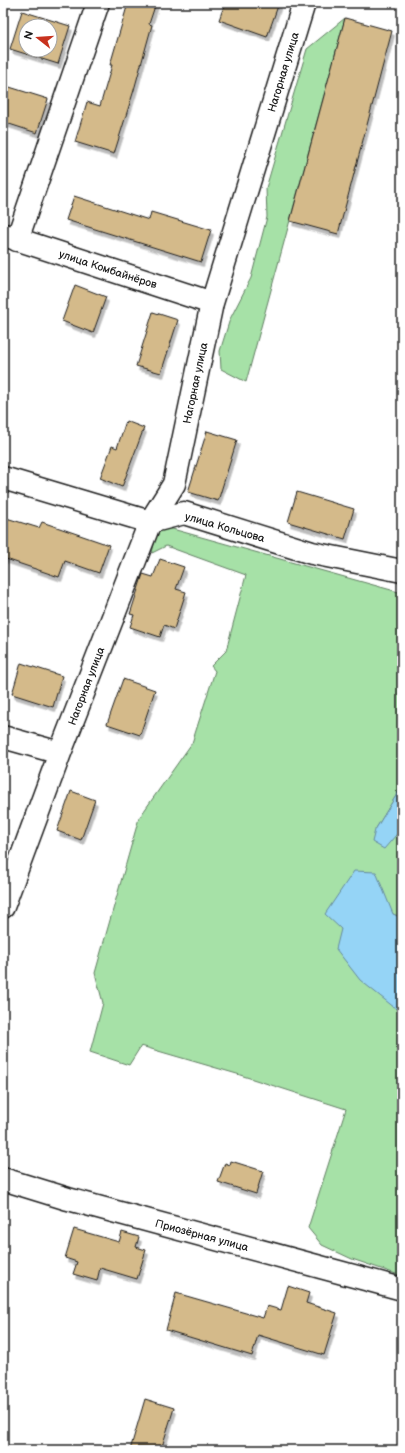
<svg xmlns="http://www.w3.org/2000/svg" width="405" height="1453" font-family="'Balsamiq Sans',sans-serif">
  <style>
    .green { fill: #a6e1a7; stroke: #617e62 }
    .water { fill: #95d4f6; stroke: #658a9f }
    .building { fill: #d4ba8a; stroke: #1c1c1c; fill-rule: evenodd; filter: url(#shadow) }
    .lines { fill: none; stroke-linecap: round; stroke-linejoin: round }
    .minor-casing { stroke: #1c1c1c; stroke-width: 25 }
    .minor { stroke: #fff; stroke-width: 22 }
    .labels { text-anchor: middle; stroke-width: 3; stroke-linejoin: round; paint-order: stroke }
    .street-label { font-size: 11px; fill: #1c1c1c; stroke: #fff }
  </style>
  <defs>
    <filter id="shadow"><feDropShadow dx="2.5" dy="4.5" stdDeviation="0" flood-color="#0004"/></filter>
  </defs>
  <rect width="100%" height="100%" fill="#fff"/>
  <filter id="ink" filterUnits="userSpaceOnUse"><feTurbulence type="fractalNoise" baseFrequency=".025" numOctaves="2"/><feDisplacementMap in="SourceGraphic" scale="8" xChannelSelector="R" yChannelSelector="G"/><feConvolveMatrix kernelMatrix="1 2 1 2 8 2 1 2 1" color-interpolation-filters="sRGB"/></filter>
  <g filter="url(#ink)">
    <path class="green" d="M345 18 246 382 221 369 220 351 230 319 251 278 267 217 266 188 307 49Z
      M158 525 402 593V786L375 830 398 831 402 828V918L393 914 341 929 395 1008 402 1011V1276L352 1259 322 1245 308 1228 346 1109 237 1074 141 1046 129 1065 90 1052 103 1003 95 973 139 818 192 743 215 671 211 666 226 651 246 575 166 546 152 553Z"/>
    <path class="water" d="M402 786V828L384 849 372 842 375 830Z
      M354 871 376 872 393 914 402 918V1011L395 1008 360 980 336 949 341 929 325 914Z"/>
    <path class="building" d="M128 3H156L149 24 152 25 134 90 114 154 75 142 87 102 100 106 112 65H110Z
      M225 3H279L267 37 219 20Z
      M22 11 70 26 58 64 10 49ZM26 26H50V50H26Z
      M345 18 392 31 338 234 290 221Z
      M3 85 48 99 37 133 3 122Z
      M74 196 149 220 151 212 211 230 201 262 66 220Z
      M75 285 106 297 93 333 62 321Z
      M153 312 178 320 161 373 136 366Z
      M126 421 144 428 122 487 100 478 112 446 117 448Z
      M207 431 237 440 218 501 188 492Z
      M297 492 354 509 345 539 288 522Z
      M3 517 39 528 42 522 109 545 99 573 65 561 59 577 3 558Z
      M160 559 184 567 176 589 186 592 174 629 164 625 160 637 130 627 134 615 130 614 143 574 153 577Z
      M21 663 62 676 53 707 12 694Z
      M123 679 155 690 140 735 107 724Z
      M71 791 95 800 81 840 57 831Z
      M231 1161 263 1171 256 1194 218 1182 225 1163 230 1165Z
      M74 1229 119 1242 122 1232 139 1237 136 1247 146 1250 137 1279 100 1268 97 1281 73 1274 77 1262 65 1258Z
      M288 1286 309 1293 306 1303 337 1313 324 1355 258 1335 252 1356 166 1330 176 1293 263 1318 267 1306 281 1310Z
      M145 1399 174 1408 161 1450H130Z"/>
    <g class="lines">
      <g class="minor-casing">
        <path id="minor" d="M4 235 212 303
          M17 240 98 3
          M3 478 150 522 184 513 312 553 402 571
          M3 737 60 753
          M3 907 60 753 150 522 174 484 212 303 304 3
          M3 1179 68 1199 402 1289"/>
      </g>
      <use href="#minor" class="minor"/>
    </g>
  </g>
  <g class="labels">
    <g class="street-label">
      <text transform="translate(283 72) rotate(-73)" y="4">Нагорная улица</text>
      <text transform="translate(108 269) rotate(18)" y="4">улица Комбайнёров</text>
      <text transform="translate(195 383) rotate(-78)" y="4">Нагорная улица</text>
      <text transform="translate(225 527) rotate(16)" y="4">улица Кольцова</text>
      <text transform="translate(86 686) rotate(-69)" y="4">Нагорная улица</text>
      <text transform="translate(202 1235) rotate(15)" y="4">Приозёрная улица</text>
    </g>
  </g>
  <rect width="405" height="1453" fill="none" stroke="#fff" stroke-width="16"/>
  <rect x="8" y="8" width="389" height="1437" fill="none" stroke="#1c1c1c" stroke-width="1.5" filter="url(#ink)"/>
  <g transform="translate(38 38) rotate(287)"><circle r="19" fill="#ffffff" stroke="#a4a4a4"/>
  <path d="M0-3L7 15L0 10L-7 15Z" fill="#c8321e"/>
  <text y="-6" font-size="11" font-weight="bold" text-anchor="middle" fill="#1c1c1c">N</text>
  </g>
</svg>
